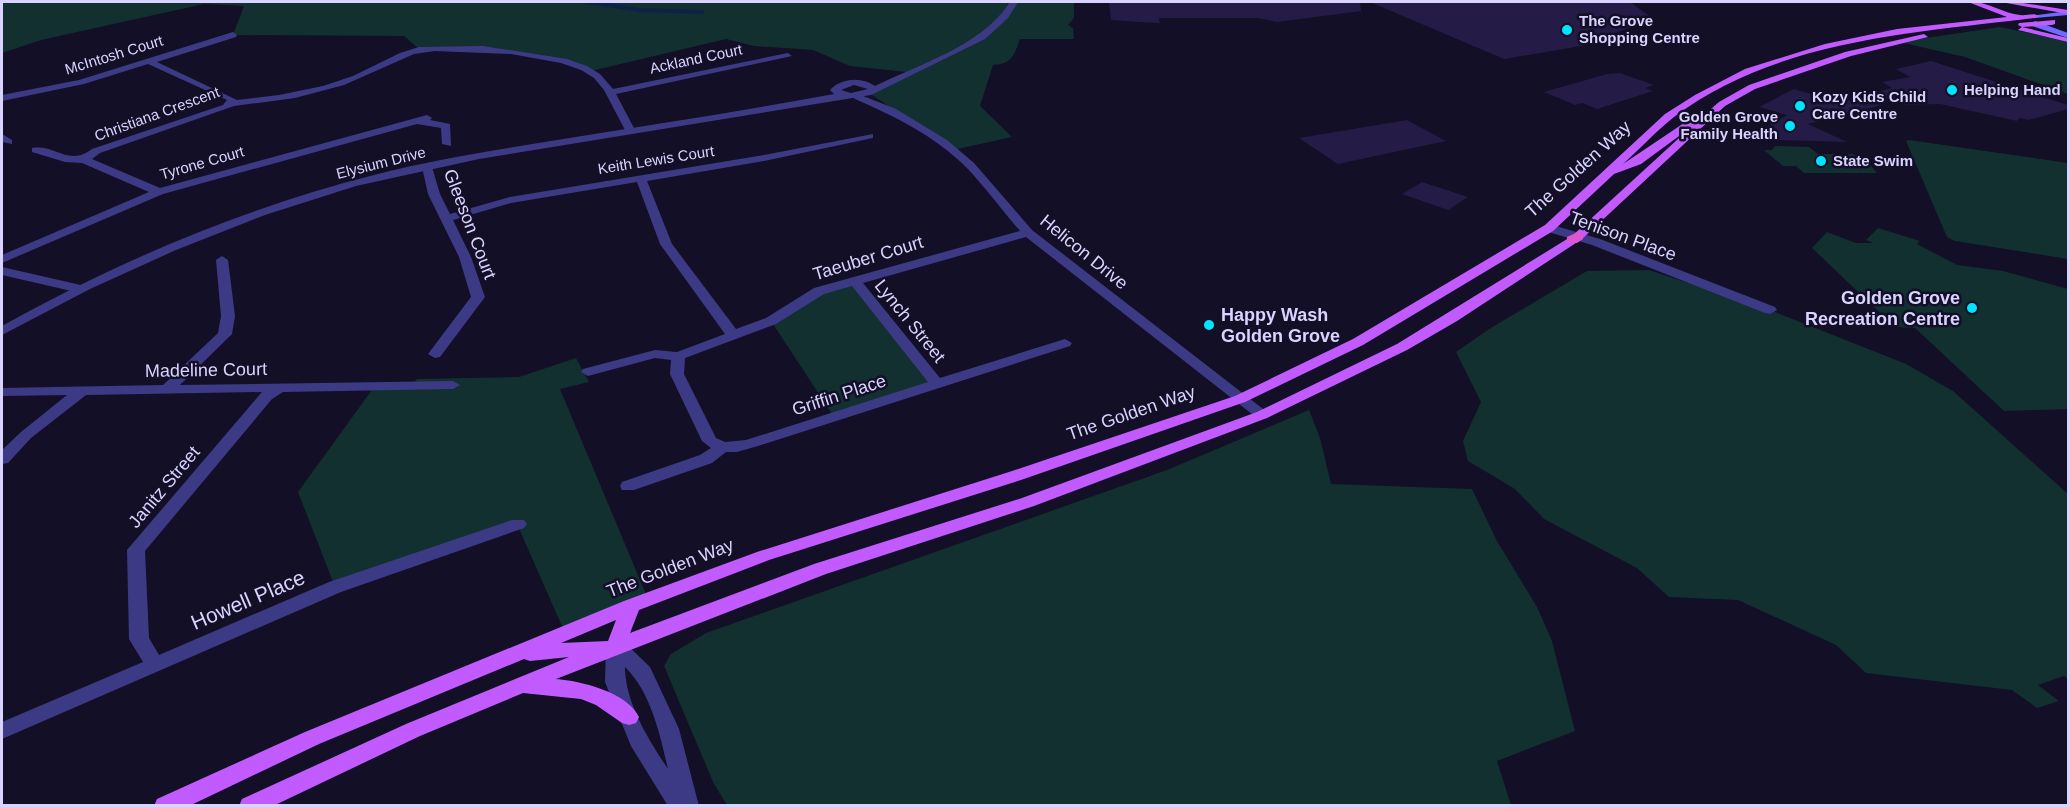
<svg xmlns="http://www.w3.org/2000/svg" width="2070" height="807" font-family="Helvetica,sans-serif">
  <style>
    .green { fill: #12302f }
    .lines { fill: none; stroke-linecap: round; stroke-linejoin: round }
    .stream { stroke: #0c2248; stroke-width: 4 }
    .building { fill: #241b47 }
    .minor { fill: #3d3a85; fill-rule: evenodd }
    .tertiary { fill: #3d3a85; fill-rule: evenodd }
    .secondary { fill: #6f6bff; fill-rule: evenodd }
    .primary { fill: #c25bff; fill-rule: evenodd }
    .trunk { fill: #e055d1; fill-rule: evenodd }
    .poi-dot { fill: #00e5ff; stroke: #130f26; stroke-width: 2 }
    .labels { text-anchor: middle; stroke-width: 5; stroke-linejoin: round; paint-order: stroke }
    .far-poi-label { font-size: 15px; font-weight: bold; fill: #d9d4ff; stroke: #130f26; text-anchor: start }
    .far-street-label { font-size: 15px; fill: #d9d4ff; stroke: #130f26 }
    .street-label { font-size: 18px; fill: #d9d4ff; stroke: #130f26 }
    .poi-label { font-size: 18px; font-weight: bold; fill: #d9d4ff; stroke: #130f26; text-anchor: end }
    .near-street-label { font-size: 21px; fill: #d9d4ff; stroke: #130f26 }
  </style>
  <rect width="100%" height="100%" fill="#130f26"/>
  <path class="green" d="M2 2H1074V18L1068 25 1073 28 1074 39H1020C1014 55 1012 64 993 65L980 106 1012 137 953 150 869 93 872 87 907 72 850 66 813 50 754 46 726 39 591 71 541 55 420 50 404 36 233 35 244 6 204 4 41 40 2 53Z
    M2000 27 2068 41V94L1965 57 1899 42Z
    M1909 140 2068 163V259L1955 241 1947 237 1906 141Z
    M1775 146 1809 147 1818 154H1853L1869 163 1877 173H1804L1796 166H1783L1764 150H1772Z
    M1878 228 1920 241 1917 244 1957 265 2003 271 2068 289V409L2004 411 1915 328 1895 327 1812 248 1827 232 1856 243H1873L1866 240Z
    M1649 270 1770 310 1906 364 1953 391 2068 494V679L2064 676 2038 685 2059 701 2037 708 2012 690 1866 673 1836 645 1738 600 1669 597 1637 568 1544 519 1515 489 1468 461 1463 441 1481 402 1456 352 1489 329 1587 271Z
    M855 281 937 384 834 417 771 321 819 291Z
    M576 358 589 382 560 389 648 599 565 633 517 524 335 587 298 492 374 387 411 386 417 379 519 377Z
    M1309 410 1320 438 1331 484 1472 489 1497 541 1537 607 1552 641 1575 731 1497 761 1511 805H727L714 784 664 666 671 654 706 633 1167 470Z"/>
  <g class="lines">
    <path class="stream" d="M587 2 640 10 702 12"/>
  </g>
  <path class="building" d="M1109 2H1360L1361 11 1277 22 1258 18H1159L1160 23 1139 22 1111 20Z
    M1370 2H1630L1652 18 1587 45 1504 59Z
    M1931 61 2068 105V109L2029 120 2019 118 2017 121 1940 104 1906 105 1866 95 1892 88 1882 82 1910 77 1896 69Z
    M1620 73 1654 85 1645 88 1653 91 1597 109 1582 103 1575 105 1544 92 1607 74Z
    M1794 89 1822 97 1882 105 1808 124 1847 142 1774 140 1752 135 1787 115 1759 107Z
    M1407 120 1446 141 1338 164 1299 138Z
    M1422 182 1468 197 1448 210 1402 194Z"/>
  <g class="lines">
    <path class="minor" d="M233 32 237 35 236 37 157 62 237 100 279 95 323 86 353 76 400 53 419 47 483 46 567 59 587 66 600 74 613 89 788 53 792 56 616 94 635 130 630 133 625 130 604 90 594 78 581 70 561 63 511 54 435 51 414 54 344 85 295 98 234 106 100 153 92 159 160 188 427 115 432 118 430 120 450 124 451 146 442 144 441 128 417 124 163 194 2 263V255L149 192 82 163 65 162 32 152V148C56 144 68 167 92 149L223 105 227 100 148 64 84 84 2 101V95L79 80Z
      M858 94 896 109 947 140 974 163 1032 230 1267 412 1270 415 1267 418H1257L1026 237 863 283 940 378 1065 339 1072 343 1070 346 758 446 737 452H726L712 463 634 490H622L620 486 622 482 700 455 711 448 702 441 670 374 671 360 655 358 588 376 581 372 583 369 655 350 677 352 725 334 660 244 637 182 511 203 453 220 471 257 485 297 440 357 435 358 428 354 471 297 459 257 428 194 422 167 427 164 432 167 440 194 450 214 510 197 764 155 873 134V138L764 161 647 181 672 244 736 329 766 318 814 288 1020 231C1002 210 985 187 966 167 935 136 894 116 855 99L853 97ZM852 286 928 382 746 440 725 442 716 438 684 374 685 358 776 324 824 294Z
      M2 134 12 140V144L2 142Z
      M1549 224 1600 239 1775 307 1777 310 1770 314 1765 313 1592 245 1545 231V225Z
      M222 256 228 260 235 316 232 334 180 385 453 381 460 385 453 389 283 392 272 399 145 551 149 638 159 655 329 582 512 520H524L527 524 524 528 341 592 2 739V722L143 662 129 639 127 550 262 392 86 395 31 438 8 463 2 464V450L21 432 67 395 2 396V388L163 385 218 333 221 316 216 260Z
      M2 267 85 286 87 289 80 293 2 275Z"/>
    <path class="tertiary" d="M1010 2H1018L1008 18 985 39 871 95 479 159 356 186 265 215 176 250 90 289 2 335V326C119 261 244 208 374 175 435 159 496 150 557 140 649 125 742 111 834 94L830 90 832 88C844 78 862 77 875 86 920 64 983 45 1010 2ZM854 85 868 89 851 93 841 90Z
      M616 639 623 641 650 667 679 729 699 806H668L631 746 605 682 606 646 609 641ZM625 667C651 692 660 735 668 769 649 740 625 703 625 667Z"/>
    <path class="secondary" d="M2068 11V15L2035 18 2031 16Z
      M2035 21 2068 33V38L2032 26 2031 24Z"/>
    <path class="primary" d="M1968 2C1986 0 2003 14 2020 15 2028 16 2033 12 2039 16L2035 18C1913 33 1776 40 1674 117 1656 131 1640 149 1623 164L1690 119 1698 120 1719 102 1749 85 1845 52 1924 34 1928 37 1851 56 1755 89 1725 106 1582 239 1457 321 1407 350 1267 418 1034 506 826 574 556 679C581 681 627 692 639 717L636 723 629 725 622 723 596 705 581 699 523 693 420 736 273 806H239L242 799 406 724 569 657 530 661 524 659 319 744 189 806H154L157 799 305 732 624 601 757 552 1009 472 1235 396 1353 339 1545 225 1665 114 1695 95 1745 69 1825 44 1897 29 2007 17ZM1690 128 1572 236 1397 344 1257 412 1022 498 814 564 630 633 639 610 769 560 1021 480 1245 402 1363 345 1553 231 1614 174 1641 164ZM616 620 608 641 561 643Z
      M2001 2H2017L2068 10V14Z
      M2055 20V24L2052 25 2022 27 2068 38V42L2018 30 2022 27 2018 25 2019 23Z"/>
    <path class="trunk" d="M1578 232 1583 233V239L1577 243H1567V237Z"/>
  </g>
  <g class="poi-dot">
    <circle cx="1567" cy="30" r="6"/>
    <circle cx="1952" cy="90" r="6"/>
    <circle cx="1800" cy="106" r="6"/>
    <circle cx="1790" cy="126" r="6"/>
    <circle cx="1821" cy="161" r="6"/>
    <circle cx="1972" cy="308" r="6"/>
    <circle cx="1209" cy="325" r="6"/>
  </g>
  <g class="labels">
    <g class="far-poi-label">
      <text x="1579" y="26">The Grove<tspan x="1579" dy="17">Shopping Centre</tspan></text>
      <text x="1964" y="95">Helping Hand</text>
      <text x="1812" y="102">Kozy Kids Child<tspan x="1812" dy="17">Care Centre</tspan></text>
      <text x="1778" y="122" text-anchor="end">Golden Grove<tspan x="1778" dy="17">Family Health</tspan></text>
      <text x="1833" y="166">State Swim</text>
    </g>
    <g class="far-street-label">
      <text transform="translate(114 55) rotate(-17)" y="5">McIntosh Court</text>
      <text transform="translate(696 59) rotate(-12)" y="5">Ackland Court</text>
      <text transform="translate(157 114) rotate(-20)" y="5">Christiana Crescent</text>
      <text transform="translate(656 160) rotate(-9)" y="5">Keith Lewis Court</text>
      <text transform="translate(202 163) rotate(-16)" y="5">Tyrone Court</text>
      <text transform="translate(381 163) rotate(-14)" y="5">Elysium Drive</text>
    </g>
    <g class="street-label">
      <text transform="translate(1578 169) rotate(-42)" y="6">The Golden Way</text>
      <text transform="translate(470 224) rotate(69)" y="6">Gleeson Court</text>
      <text transform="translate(1623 236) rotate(20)" y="6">Tenison Place</text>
      <text transform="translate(1084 252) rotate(39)" y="6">Helicon Drive</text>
      <text transform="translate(868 258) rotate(-17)" y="6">Taeuber Court</text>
      <text transform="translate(910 321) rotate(51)" y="6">Lynch Street</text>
      <text transform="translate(206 370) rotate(-1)" y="6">Madeline Court</text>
      <text transform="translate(839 395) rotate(-18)" y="6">Griffin Place</text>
      <text transform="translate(1131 413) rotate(-19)" y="6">The Golden Way</text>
      <text transform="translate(164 487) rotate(-50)" y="6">Janitz Street</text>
      <text transform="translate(670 568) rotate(-21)" y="6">The Golden Way</text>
    </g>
    <g class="poi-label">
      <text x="1960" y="304">Golden Grove<tspan x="1960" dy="21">Recreation Centre</tspan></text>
      <text x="1221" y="321" text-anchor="start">Happy Wash<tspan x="1221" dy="21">Golden Grove</tspan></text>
    </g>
    <g class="near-street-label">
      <text transform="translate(248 600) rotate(-23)" y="7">Howell Place</text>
    </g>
  </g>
  <rect width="2070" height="807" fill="none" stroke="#d9d4ff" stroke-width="6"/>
</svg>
